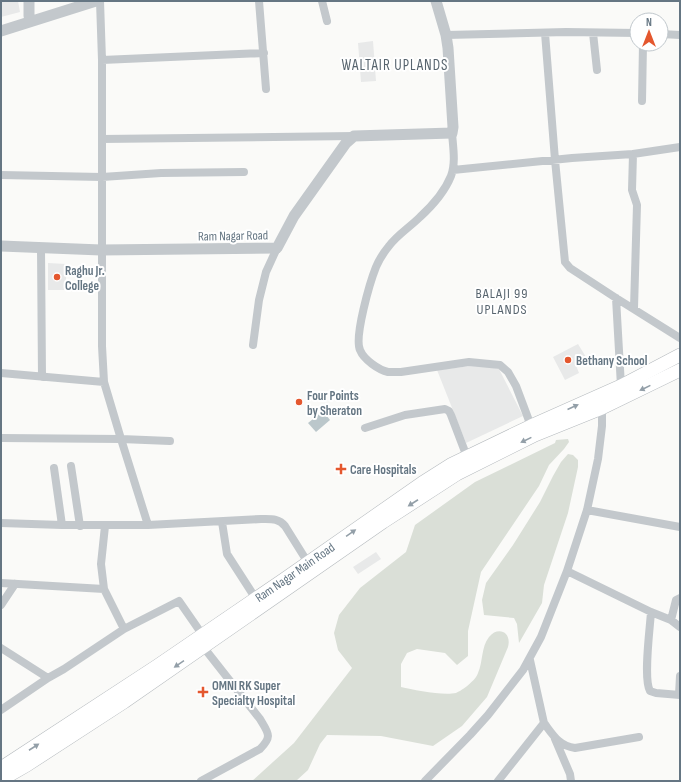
<svg xmlns="http://www.w3.org/2000/svg" width="681" height="782" font-family="'Sofia Sans Condensed',sans-serif">
  <style>
    .built { fill: #e8e9e9 }
    .green { fill: #dadfd7 }
    .water { fill: #bbc7cb }
    .lines { fill: none; stroke-linecap: round; stroke-linejoin: round }
    .primary-casing { stroke: #b5babe; stroke-width: 14 }
    .minor { stroke: #c3c8cc; stroke-width: 8 }
    .tertiary { stroke: #c3c8cc; stroke-width: 11 }
    .primary { stroke: #fff; stroke-width: 13 }
    .oneway { fill: #939fa8 }
    .poi-dot { fill: #e4572e; stroke: #fff; stroke-width: 1.5 }
    .labels { text-anchor: middle; stroke-width: 4; stroke-linejoin: round; paint-order: stroke }
    .street-label { font-size: 13px; fill: #657683; stroke: #fff }
    .poi-label { font-size: 13px; font-weight: bold; fill: #657683; stroke: #fff; text-anchor: start }
    .neighbourhood-label { font-size: 14px; letter-spacing: 1px; fill: #57646e; stroke: #fff }
    .quarter-label { font-size: 15px; letter-spacing: 1px; fill: #57646e; stroke: #fff }
  </style>
  <rect width="100%" height="100%" fill="#fafaf8"/>
  <path class="built" d="M1 1H18L20 12 1 17Z
    M373 41 376 81 361 82 358 43Z
    M48 263 66 264V290H48Z
    M578 344 586 357 575 363 579 373 565 380 553 357Z
    M480 365 499 369 523 416 466 443 437 370Z
    M376 552 381 559 358 574 353 567Z"/>
  <path class="green" d="M568 439 569 442 564 449 549 465 539 486 481 572 468 631V656L457 665 445 653 417 649 407 653 401 664V687C414 690 443 696 456 693 463 690 476 680 478 673 483 662 481 647 489 637 498 626 512 632 508 647L487 697 462 726 433 746 381 736 327 735 320 744 308 770 296 781H252L294 743 352 668 338 650 334 633 339 615 360 588 406 552 415 525 475 482 555 443 556 440Z
    M568 454 573 455 578 460V467L568 513 544 585 542 603 519 643 517 624 514 618 484 615 482 600 486 583 513 545 540 502 553 476 561 462Z"/>
  <path class="water" d="M323 411 330 420 316 432 308 423Z"/>
  <g class="lines">
    <g class="primary-casing">
      <g id="primary">
        <path id="s1" d="M1 768 157 666 283 580 422 483 452 464 531 426 621 386 680 355"/>
        <path d="M1 780 27 765 124 702 383 522 457 474 535 435 602 408 680 370"/>
      </g>
    </g>
    <path class="minor" d="M100 1 102 60V346L104 382 121 439 170 441
      M259 1 266 89
      M322 1 327 21
      M545 33 555 160 565 262 570 268 616 298 680 338
      M593 33 597 70
      M661 34 680 35
      M446 35 566 32 637 33
      M102 60 264 53
      M642 101 643 44
      M452 133C453 147 456 163 451 176 445 191 432 206 420 217 410 227 397 235 389 246 384 252 379 260 376 267 370 282 354 337 360 350 364 360 379 370 388 372 392 372 397 372 401 372L469 362 500 365 508 372 516 386 531 426
      M102 139 354 136
      M633 154 680 147
      M453 170 572 158 633 154 632 190 637 205 634 308
      M1 175 102 177 161 173 244 172
      M41 248 42 377
      M616 298 621 386
      M253 345 259 300 266 272 277 248
      M1 373 104 382
      M365 428 405 415 445 409 449 411 451 415 467 457
      M1 438 121 439 148 525 261 519C271 519 279 518 285 526L310 566
      M71 466 80 526
      M54 468 62 525
      M587 510 680 527
      M222 522 227 554 256 599
      M1 523 62 525H148
      M567 571 651 612 671 620 680 627
      M1 583 104 589 101 564 105 526
      M104 589 124 629
      M1 605 15 584
      M651 612C650 628 643 679 650 691L656 693 680 695
      M671 620 676 600 680 598
      M1 648 48 678 64 669 124 629 179 601 204 637
      M679 695 680 676
      M1 710 48 678
      M544 723C553 735 559 746 575 748L639 737
      M555 739 570 774 571 781
      M201 781 260 749C273 736 268 733 260 719L201 644
      M425 781 470 735 488 715 523 670 541 637 567 571 587 510 598 459 602 426V405
      M498 781 544 723 530 660"/>
    <path class="tertiary" d="M29 1V16
      M1 31 96 1
      M1 246 101 250 277 248 294 216 346 143 354 136 452 133 453 127 448 48 446 35 436 1"/>
    <use href="#primary" class="primary"/>
  </g>
  <defs><path id="oneway-solid" d="M-6-.8H1V-3.2L6.5 0L1 3.2V.8H-6Z"/></defs>
  <g class="oneway">
    <use href="#oneway-solid" transform="translate(645 388) rotate(154)"/>
    <use href="#oneway-solid" transform="translate(573 407) rotate(-24)"/>
    <use href="#oneway-solid" transform="translate(526 440) rotate(154)"/>
    <use href="#oneway-solid" transform="translate(413 503) rotate(147)"/>
    <use href="#oneway-solid" transform="translate(351 533) rotate(-35)"/>
    <use href="#oneway-solid" transform="translate(179 664) rotate(146)"/>
    <use href="#oneway-solid" transform="translate(34 747) rotate(-33)"/>
  </g>
  <g class="poi-dot">
    <circle cx="57" cy="277" r="4"/>
    <circle cx="568" cy="360" r="4"/>
    <circle cx="299" cy="402" r="4"/>
    <path d="M339 463h4v4h4v4h-4v4h-4v-4h-4v-4h4z"/>
    <path d="M201 686h4v4h4v4h-4v4h-4v-4h-4v-4h4z"/>
  </g>
  <g class="labels">
    <g class="street-label">
      <text transform="translate(233 235) rotate(-1)" y="5">Ram Nagar Road</text>
      <text dy="5" stroke="none"><textPath href="#s1" startOffset="353">Ram Nagar Main Road</textPath></text>
    </g>
    <g class="poi-label">
      <text x="65" y="275">Raghu Jr.<tspan x="65" dy="15">College</tspan></text>
      <text x="576" y="365">Bethany School</text>
      <text x="307" y="400">Four Points<tspan x="307" dy="15">by Sheraton</tspan></text>
      <text x="350" y="474">Care Hospitals</text>
      <text x="212" y="690">OMNI RK Super<tspan x="212" dy="15">Specialty Hospital</tspan></text>
    </g>
    <g class="neighbourhood-label">
      <text x="502" y="298">BALAJI 99<tspan x="502" dy="16">UPLANDS</tspan></text>
    </g>
    <g class="quarter-label">
      <text x="395" y="70">WALTAIR UPLANDS</text>
    </g>
  </g>
  <rect width="681" height="782" fill="none" stroke="#657683" stroke-width="4"/>
  <g transform="translate(649 32)"><circle r="19" fill="#ffffff" stroke="#c1c8cd"/>
  <path d="M0-3L7 15L0 10L-7 15Z" fill="#e4572e"/>
  <text y="-6" font-size="11" font-weight="bold" text-anchor="middle" fill="#657683">N</text>
  </g>
</svg>
